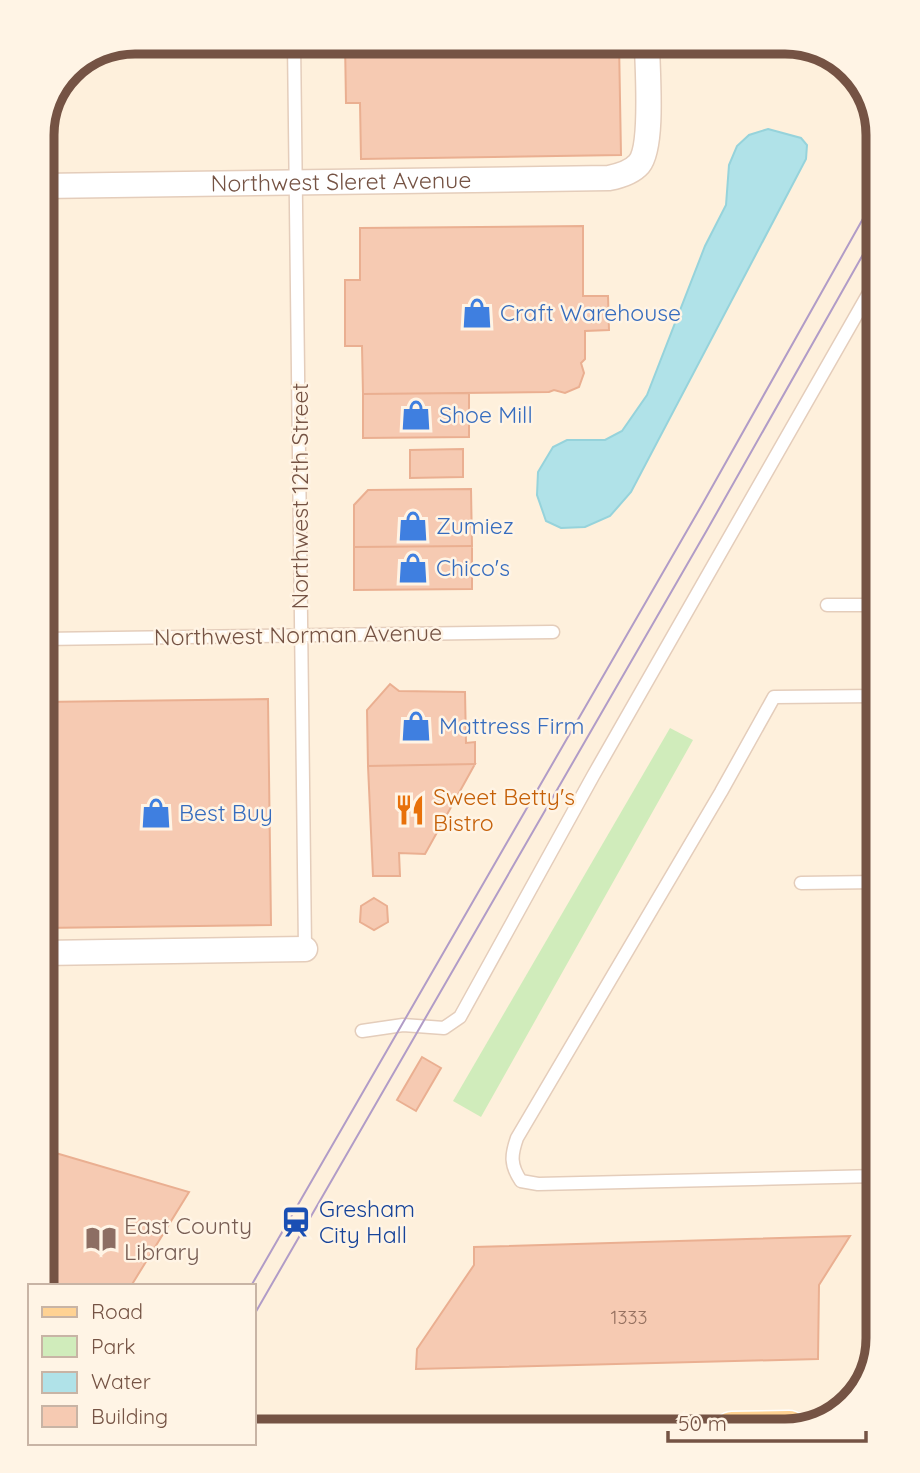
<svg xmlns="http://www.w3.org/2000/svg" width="920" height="1473" font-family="Quicksand,sans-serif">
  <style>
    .green { fill: #d0ecbb }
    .water { fill: #b0e2e8; stroke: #96d3db; stroke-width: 2 }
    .building { fill: #f6cab2; stroke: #eaaf91; stroke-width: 2 }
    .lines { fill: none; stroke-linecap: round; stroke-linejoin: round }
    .lane-casing { stroke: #e4cdbb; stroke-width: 15 }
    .street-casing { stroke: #e4cdbb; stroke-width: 27 }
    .primary-casing { stroke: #fff; stroke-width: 41 }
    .lane { stroke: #fff; stroke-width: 12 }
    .street { stroke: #fff; stroke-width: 24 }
    .primary { stroke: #ffd293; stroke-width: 38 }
    .tram { stroke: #b19cc7; stroke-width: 2 }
    .labels { text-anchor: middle; stroke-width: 5; stroke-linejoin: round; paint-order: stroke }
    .number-label { font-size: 19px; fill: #957160 }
    .street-label { font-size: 23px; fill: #755344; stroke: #fff4e5 }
    .shop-label { font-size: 23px; fill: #366cbe; stroke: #fff4e5; text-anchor: start }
    .food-label { font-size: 23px; fill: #c56008; stroke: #fff4e5; text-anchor: start }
    .transit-label { font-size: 23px; fill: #164399; stroke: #fff4e5; text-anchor: start }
    .education-label { font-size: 23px; fill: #785e54; stroke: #fff4e5; text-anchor: start }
    .rim { fill: none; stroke: #755344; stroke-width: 9 }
  </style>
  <rect width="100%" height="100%" fill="#fef0dc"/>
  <path class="green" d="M670 728 693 740 481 1117 453 1101Z"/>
  <path class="water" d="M768 129 801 138 807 145 806 159 631 492 610 516 585 527 561 528 546 521 537 495 538 472 553 447 567 440H605L622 431 647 395 705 246 726 205 729 165 737 146 749 135Z"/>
  <path class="building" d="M345 42H619L621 155 361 159 360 103H346Z
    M583 226V296H608L609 330 585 331V359L581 363 584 373 579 387 565 393 554 390 549 392 363 394 362 346H345V280H360V228Z
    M469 393V437L363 438V394Z
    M463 449V477L410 478V450Z
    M471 489 472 546 354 547V505L368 490Z
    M472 546V589L354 590V547Z
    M390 684 399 691 465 692 466 743 475 742V764L368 766 367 710Z
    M268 699 271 925 42 928V702Z
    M475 764 425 854 399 853 400 876H373L368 766Z
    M374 898 387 906 388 922 374 930 360 922 361 906Z
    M422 1057 441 1068 416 1111 397 1100Z
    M42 1149 189 1192 131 1286H42Z
    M850 1236 819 1285 818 1359 416 1369 417 1349 474 1265V1247Z"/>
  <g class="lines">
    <g class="lane-casing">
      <path id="lane" d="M294 42 305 949
        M827 605H878
        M42 639 553 632
        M801 883 878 882
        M362 1031 403 1025 444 1028 460 1017 593 776 878 277
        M878 1176 538 1184 521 1181C510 1165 511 1155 517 1138L721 792 774 697 878 696"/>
    </g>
    <g class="street-casing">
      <g id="street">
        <path id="s1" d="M42 186 609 178C619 176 632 172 639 164 654 146 647 68 647 42"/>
        <path d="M42 953 305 949"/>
      </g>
    </g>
    <g class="primary-casing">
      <path id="primary" d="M732 1431 789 1430"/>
    </g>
    <use href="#lane" class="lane"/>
    <use href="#street" class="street"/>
    <use href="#primary" class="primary"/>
    <path class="tram" d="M251 1286 703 503 878 192
      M254 1315 707 530 878 228"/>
  </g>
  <defs>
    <g id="shop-bare" transform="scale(2.415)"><path d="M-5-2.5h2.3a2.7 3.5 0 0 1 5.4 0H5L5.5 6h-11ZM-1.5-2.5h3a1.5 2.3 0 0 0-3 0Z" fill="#3f7fe0" stroke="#fff4e5" stroke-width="2.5" paint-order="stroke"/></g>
    <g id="restaurant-bare" transform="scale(2.415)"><path d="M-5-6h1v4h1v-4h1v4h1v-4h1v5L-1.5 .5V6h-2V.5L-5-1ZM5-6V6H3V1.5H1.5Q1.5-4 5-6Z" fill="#e8710a" stroke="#fff4e5" stroke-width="2.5" paint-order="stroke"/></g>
    <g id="station-bare" transform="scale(2.415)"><path d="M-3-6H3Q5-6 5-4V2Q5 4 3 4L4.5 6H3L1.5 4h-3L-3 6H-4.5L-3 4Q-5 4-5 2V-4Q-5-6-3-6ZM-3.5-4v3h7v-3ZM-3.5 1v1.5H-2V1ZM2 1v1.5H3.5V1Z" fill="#1a4fb4" stroke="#fff4e5" stroke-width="2.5" paint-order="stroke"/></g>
    <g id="library-bare" transform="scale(2.415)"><path d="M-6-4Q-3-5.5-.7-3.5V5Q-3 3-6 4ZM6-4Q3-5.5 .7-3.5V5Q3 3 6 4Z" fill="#8d6e63" stroke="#fff4e5" stroke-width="2.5" paint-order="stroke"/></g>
  </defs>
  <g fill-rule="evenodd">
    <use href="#shop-bare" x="477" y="313"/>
    <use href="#shop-bare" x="416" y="415"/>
    <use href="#shop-bare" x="413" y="526"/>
    <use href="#shop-bare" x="413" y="568"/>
    <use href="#shop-bare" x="416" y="726"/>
    <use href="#restaurant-bare" x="410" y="810"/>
    <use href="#shop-bare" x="156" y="813"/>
    <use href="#station-bare" x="296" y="1222"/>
    <use href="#library-bare" x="101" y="1239"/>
  </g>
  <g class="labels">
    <g class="number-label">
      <text x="629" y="1324">1333</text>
    </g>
    <g class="street-label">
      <text dy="8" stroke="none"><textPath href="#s1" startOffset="299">Northwest Sleret Avenue</textPath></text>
      <text transform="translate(300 496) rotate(-90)" y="8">Northwest 12th Street</text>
      <text transform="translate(298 635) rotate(-1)" y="8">Northwest Norman Avenue</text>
    </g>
    <g class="shop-label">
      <text x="500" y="321">Craft Warehouse</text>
      <text x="439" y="423">Shoe Mill</text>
      <text x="436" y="534">Zumiez</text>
      <text x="436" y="576">Chico's</text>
      <text x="439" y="734">Mattress Firm</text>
      <text x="179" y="821">Best Buy</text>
    </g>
    <g class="food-label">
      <text x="433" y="805">Sweet Betty's<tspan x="433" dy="26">Bistro</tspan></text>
    </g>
    <g class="transit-label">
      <text x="319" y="1217">Gresham<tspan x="319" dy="26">City Hall</tspan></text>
    </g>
    <g class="education-label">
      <text x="124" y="1234">East County<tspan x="124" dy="26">Library</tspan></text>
    </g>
  </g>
  <path d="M0 0H920V1473H0ZM135 54H785A81 81 0 0 1 866 135V1338A81 81 0 0 1 785 1419H135A81 81 0 0 1 54 1338V135A81 81 0 0 1 135 54Z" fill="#fff4e5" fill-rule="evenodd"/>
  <path class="rim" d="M135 54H785A81 81 0 0 1 866 135V1338A81 81 0 0 1 785 1419H135A81 81 0 0 1 54 1338V135A81 81 0 0 1 135 54Z"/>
  <rect x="28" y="1284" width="228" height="161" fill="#fff4e5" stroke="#c8b4a5" stroke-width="2"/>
  <rect x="42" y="1307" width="35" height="10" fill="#ffd293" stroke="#c8b4a5" stroke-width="2"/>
  <text x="91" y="1319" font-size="21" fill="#755344">Road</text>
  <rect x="42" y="1336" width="35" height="21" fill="#d0ecbb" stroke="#c8b4a5" stroke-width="2"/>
  <text x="91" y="1354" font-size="21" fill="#755344">Park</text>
  <rect x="42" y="1372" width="35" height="21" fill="#b0e2e8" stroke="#c8b4a5" stroke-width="2"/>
  <text x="91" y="1389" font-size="21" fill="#755344">Water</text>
  <rect x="42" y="1406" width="35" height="21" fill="#f6cab2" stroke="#c8b4a5" stroke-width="2"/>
  <text x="91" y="1424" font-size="21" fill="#755344">Building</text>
  <path d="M668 1431v10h198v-10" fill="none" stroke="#755344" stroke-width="3.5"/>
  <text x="678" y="1431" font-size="21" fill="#755344" stroke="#fff4e5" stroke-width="5" paint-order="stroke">50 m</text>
</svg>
